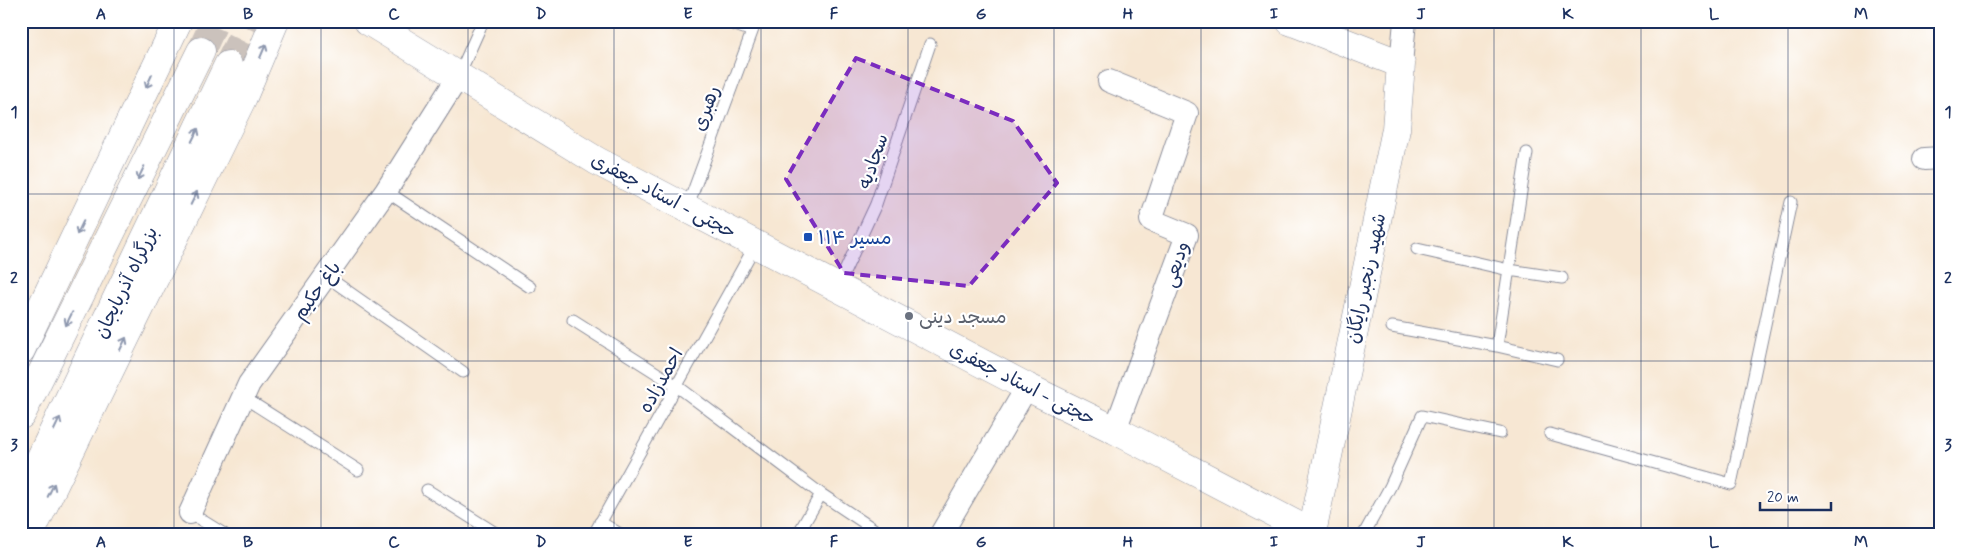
<svg xmlns="http://www.w3.org/2000/svg" width="1962" height="555" font-family="Mynerve,'Playpen Sans Arabic',sans-serif">
  <style>
    .lines { fill: none; stroke-linecap: round; stroke-linejoin: round }
    .trunk-tunnel { stroke: #cbc2bc; stroke-width: 28; stroke-dasharray: 28 14; stroke-linecap: butt }
    .service-casing { stroke: #898b98; stroke-width: 13 }
    .minor-casing { stroke: #898b98; stroke-width: 24 }
    .tertiary-casing { stroke: #898b98; stroke-width: 29 }
    .secondary-casing { stroke: #898b98; stroke-width: 29 }
    .trunk-casing { stroke: #898b98; stroke-width: 29 }
    .service { stroke: #fff; stroke-width: 11 }
    .minor { stroke: #fff; stroke-width: 22 }
    .tertiary { stroke: #fff; stroke-width: 28 }
    .secondary { stroke: #fff; stroke-width: 28 }
    .trunk { stroke: #fff; stroke-width: 28 }
    .oneway { stroke: #8d97ae }
    .marked { fill: #7b2cbf; fill-opacity: 0.2; stroke: #7b2cbf; stroke-width: 4; stroke-dasharray: 10 6; stroke-linejoin: round }
    .grid { fill: none; stroke: #1b2f5e; stroke-width: 1; stroke-opacity: 0.55 }
    .transit-dot { fill: #1a4fb4; stroke: #fff; stroke-width: 2 }
    .worship-dot { fill: #6b7280; stroke: #fff; stroke-width: 2 }
    .labels { text-anchor: middle; stroke-width: 4.5; stroke-linejoin: round; paint-order: stroke }
    .street-label { font-size: 19px; fill: #1b2f5e; stroke: #fff }
    .transit-label { font-size: 19px; fill: #164399; stroke: #fff; text-anchor: start }
    .worship-label { font-size: 19px; fill: #5b616d; stroke: #fff; text-anchor: start }
    .neatline { fill: none; stroke: #1b2f5e; stroke-width: 2 }
    .grid-label { font-size: 16px; text-anchor: middle; font-weight: bold; fill: #1b2f5e }
  </style>
  <rect width="100%" height="100%" fill="#fff"/>
  <filter id="ink" filterUnits="userSpaceOnUse"><feTurbulence type="fractalNoise" baseFrequency=".02" numOctaves="2"/><feDisplacementMap in="SourceGraphic" scale="10" xChannelSelector="R" yChannelSelector="G"/><feConvolveMatrix kernelMatrix="1 2 1 2 8 2 1 2 1" color-interpolation-filters="sRGB"/></filter>
  <filter id="wash" filterUnits="userSpaceOnUse"><feTurbulence type="fractalNoise" baseFrequency=".0096" numOctaves="4" result="noise"/><feDisplacementMap in="SourceGraphic" scale="20" xChannelSelector="R" yChannelSelector="G"/><feGaussianBlur stdDeviation="1.12" result="paint"/><feColorMatrix in="noise" values="0 0 0 0 0 0 0 0 0 0 0 0 0 0 0 0 0 1.4 0 .05"/><feComposite in="paint" operator="in"/></filter>
  <g filter="url(#wash)">
    <rect width="100%" height="100%" fill="#f7e7d3"/>
  </g>
  <g filter="url(#ink)">
    <g class="lines">
      <path class="trunk-tunnel" d="M201 51 215 21
        M228 65 250 21"/>
      <g class="service-casing">
        <path id="service" d="M724 21 752 31
          M458 77 483 21
          M386 191 530 287
          M687 208 756 21
          M1417 249 1509 270 1562 278
          M326 276 463 372
          M838 286 876 204 930 44
          M573 320 677 386 821 494
          M1392 327 1497 346 1557 360
          M1497 346 1527 153
          M243 397 358 470
          M1550 434 1731 484 1791 202
          M427 490 497 534
          M190 513 224 534
          M600 522 620 534
          M594 534 756 244
          M798 534 821 494 881 534
          M1364 534 1390 487 1422 416 1500 433"/>
      </g>
      <g class="minor-casing">
        <path id="minor" d="M1401 64 1405 21
          M1109 81 1187 113 1151 220 1187 235 1115 430
          M1924 159 1941 158
          M190 513 249 384 386 191 458 77
          M941 534 1027 387"/>
      </g>
      <g class="tertiary-casing">
        <path id="tertiary" d="M1290 21 1401 64 1396 129 1312 533"/>
      </g>
      <g class="secondary-casing">
        <path id="secondary" d="M368 21 597 161 1027 387 1115 430 1314 534"/>
      </g>
      <g class="trunk-casing">
        <path id="trunk" d="M21 350 178 21
          M21 415 201 51
          M21 499 228 65
          M30 534 243 97 275 21"/>
      </g>
      <use href="#service" class="service"/>
      <use href="#minor" class="minor"/>
      <use href="#tertiary" class="tertiary"/>
      <use href="#secondary" class="secondary"/>
      <use href="#trunk" class="trunk"/>
    </g>
    <defs><path id="oneway-shaft" d="M-6 0H5M1.5-3L5.5 0L1.5 3" fill="none" stroke-width="1.6" stroke-linecap="round" stroke-linejoin="round" transform="scale(1.25)"/></defs>
    <g class="oneway">
      <use href="#oneway-shaft" transform="translate(263 51) rotate(-67)"/>
      <use href="#oneway-shaft" transform="translate(149 81) rotate(115)"/>
      <use href="#oneway-shaft" transform="translate(195 135) rotate(-64)"/>
      <use href="#oneway-shaft" transform="translate(141 173) rotate(116)"/>
      <use href="#oneway-shaft" transform="translate(194 198) rotate(-64)"/>
      <use href="#oneway-shaft" transform="translate(80 228) rotate(116)"/>
      <use href="#oneway-shaft" transform="translate(69 319) rotate(116)"/>
      <use href="#oneway-shaft" transform="translate(123 344) rotate(-64)"/>
      <use href="#oneway-shaft" transform="translate(57 424) rotate(-64)"/>
      <use href="#oneway-shaft" transform="translate(51 490) rotate(-64)"/>
    </g>
  </g>
  <path class="marked" d="M856 58 1013 121 1057 183 969 286 844 273 786 179Z"/>
  <path class="grid" d="M174 21V534M321 21V534M468 21V534M614 21V534M761 21V534M908 21V534M1054 21V534M1201 21V534M1348 21V534M1494 21V534M1641 21V534M1788 21V534M21 194H1941M21 361H1941"/>
  <rect class="transit-dot" x="803" y="232" width="10" height="10" rx="2.5"/>
  <circle class="worship-dot" cx="909" cy="316" r="5"/>
  <g class="labels">
    <g class="street-label">
      <text transform="translate(705 108) rotate(-70)" y="7">رهبری</text>
      <text transform="translate(872 161) rotate(-71)" y="7">سجادیه</text>
      <text transform="translate(664 195) rotate(28)" y="7">حجتی - استاد جعفری</text>
      <text transform="translate(1175 264) rotate(-72)" y="7">ودیعی</text>
      <text transform="translate(1365 278) rotate(-78)" y="7">شهید رنجبر رایگان</text>
      <text transform="translate(125 282) rotate(-64)" y="7">بزرگراه آذربایجان</text>
      <text transform="translate(316 290) rotate(-54)" y="7">باغ حکیم</text>
      <text transform="translate(660 380) rotate(-61)" y="7">احمدزاده</text>
      <text transform="translate(1023 383) rotate(27)" y="7">حجتی - استاد جعفری</text>
    </g>
    <g class="transit-label">
      <text x="818" y="244">مسیر ۱۱۴</text>
    </g>
    <g class="worship-label">
      <text x="919" y="323">مسجد دینی</text>
    </g>
  </g>
  <rect width="1962" height="555" fill="none" stroke="#fff" stroke-width="55"/>
  <path d="M1760 502v8h71v-8" fill="none" stroke="#1b2f5e" stroke-width="2.5"/>
  <text x="1767" y="502" font-size="15" fill="#1b2f5e" stroke="#ffffff" stroke-width="4" paint-order="stroke">20 m</text>
  <rect x="28" y="28" width="1906" height="500" class="neatline"/>
  <g class="grid-label">
    <text x="101" y="19">A</text>
    <text x="248" y="19">B</text>
    <text x="394" y="19">C</text>
    <text x="541" y="19">D</text>
    <text x="688" y="19">E</text>
    <text x="834" y="19">F</text>
    <text x="981" y="19">G</text>
    <text x="1128" y="19">H</text>
    <text x="1274" y="19">I</text>
    <text x="1421" y="19">J</text>
    <text x="1568" y="19">K</text>
    <text x="1714" y="19">L</text>
    <text x="1861" y="19">M</text>
    <text x="14" y="117">1</text>
    <text x="1948" y="117">1</text>
    <text x="14" y="283">2</text>
    <text x="1948" y="283">2</text>
    <text x="14" y="450">3</text>
    <text x="1948" y="450">3</text>
    <text x="101" y="547">A</text>
    <text x="248" y="547">B</text>
    <text x="394" y="547">C</text>
    <text x="541" y="547">D</text>
    <text x="688" y="547">E</text>
    <text x="834" y="547">F</text>
    <text x="981" y="547">G</text>
    <text x="1128" y="547">H</text>
    <text x="1274" y="547">I</text>
    <text x="1421" y="547">J</text>
    <text x="1568" y="547">K</text>
    <text x="1714" y="547">L</text>
    <text x="1861" y="547">M</text>
  </g>
</svg>
